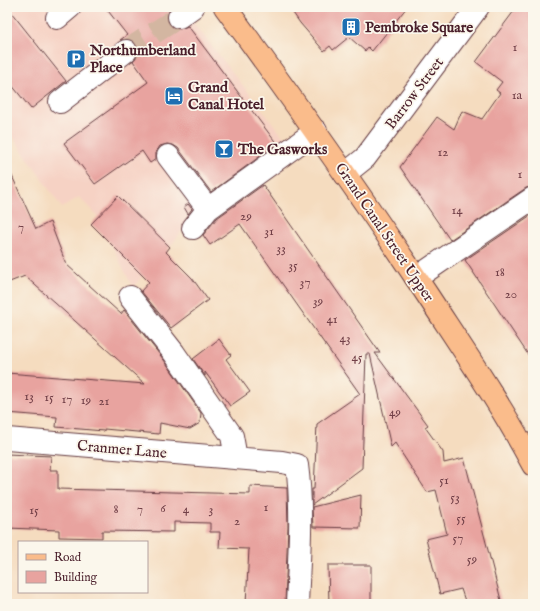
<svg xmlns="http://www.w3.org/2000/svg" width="540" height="611" font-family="'IM FELL English',serif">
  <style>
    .built { fill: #f6d2c4 }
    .building { fill: #e8a39f }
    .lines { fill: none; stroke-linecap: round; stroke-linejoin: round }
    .minor-tunnel { stroke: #d3b6a1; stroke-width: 22; stroke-dasharray: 22 11; stroke-linecap: butt }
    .minor-casing { stroke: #643b41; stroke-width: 24 }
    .major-casing { stroke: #643b41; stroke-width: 24 }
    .minor { stroke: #fff; stroke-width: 22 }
    .major { stroke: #fabc8b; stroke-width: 22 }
    .labels { text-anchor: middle; stroke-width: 3.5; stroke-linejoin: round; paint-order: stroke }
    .number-label { font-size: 13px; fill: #724048 }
    .poi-label { font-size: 15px; font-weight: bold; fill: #4a1f2b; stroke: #fbf7ec; text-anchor: start }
    .street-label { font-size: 15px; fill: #4a1f2b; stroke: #fbf7ec }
  </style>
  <rect width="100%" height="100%" fill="#fbf7ec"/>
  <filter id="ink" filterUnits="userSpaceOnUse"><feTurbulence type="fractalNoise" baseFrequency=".025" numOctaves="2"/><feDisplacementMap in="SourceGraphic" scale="8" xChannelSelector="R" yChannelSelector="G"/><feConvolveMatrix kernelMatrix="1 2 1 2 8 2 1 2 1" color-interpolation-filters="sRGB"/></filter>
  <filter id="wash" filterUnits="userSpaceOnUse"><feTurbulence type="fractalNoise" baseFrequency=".012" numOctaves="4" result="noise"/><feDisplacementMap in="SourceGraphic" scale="16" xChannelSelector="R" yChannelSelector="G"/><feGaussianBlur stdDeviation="0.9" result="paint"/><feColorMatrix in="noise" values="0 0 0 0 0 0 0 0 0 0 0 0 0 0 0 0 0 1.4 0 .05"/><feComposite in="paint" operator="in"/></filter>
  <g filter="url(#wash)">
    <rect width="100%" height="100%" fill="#f5dcbf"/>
    <path class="built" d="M7 7H181L286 140 208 195 170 247 143 275 133 288 98 217 79 197 62 208 11 134 7 135Z"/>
    <g id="blocks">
      <path class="building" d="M7 7 66 81 31 109 7 79Z
        M105 7H168L170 9 167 18 169 25 173 28 180 29 188 26 277 144 211 192 178 148 173 145 167 144 160 146 156 152V159L150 163 142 151 95 184 64 143 148 82 133 61 138 55V50L136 44 130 39 120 40 127 35Z
        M289 7H407L372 51 368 47 365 51 349 37 333 50 330 46 324 51 300 23Z
        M517 7H533V186L526 188 450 240 400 167 437 117 454 129 462 111 482 119 500 93 496 90 502 82 476 62Z
        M7 165 36 229 50 222 66 264 121 314 124 310 164 360 201 413 200 423 190 429 160 423 159 434 104 429V431L56 427 57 417 7 413V373L145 384 25 276 7 283Z
        M263 185 380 353H375L428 425 425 427 443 452 444 463 464 458 502 604H466L461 589 440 594 426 539 447 534 436 490 427 492 395 443 391 447 370 354H366L362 468 312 505V489H314L317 424 360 394 240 224 210 245 203 235 217 218Z
        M118 196 170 247 166 252 192 278 208 300 171 328 141 291 149 282 91 224Z
        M188 204 192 209 188 214 184 207Z
        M531 215 533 218V362L465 260Z
        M219 339 231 355 226 359 250 392 230 406 205 372V376L193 359Z
        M7 454 51 456 50 470H58V489L250 494V486L287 488 288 526 285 604H246L249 549 219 548 220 532H210V523L174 522V532L102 531V538L59 537V530L7 528Z
        M361 495 360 528 313 527 312 507Z
        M328 565H371V604H329Z"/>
    </g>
  </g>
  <g filter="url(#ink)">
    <use href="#blocks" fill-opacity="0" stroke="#643b41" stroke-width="1"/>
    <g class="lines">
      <path class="minor-tunnel" d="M126 51 179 17"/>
      <g class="minor-casing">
        <path id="minor" d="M179 17 193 7
          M57 18 70 7
          M60 102 126 51
          M168 156 208 209
          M345 174 365 158 478 7
          M193 228 208 209 316 131
          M416 278 533 198
          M130 297 174 353 232 436 236 458
          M7 439 282 462 297 465C303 510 299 558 297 604"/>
      </g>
      <g class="major-casing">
        <path id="major" d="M225 7C295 102 363 198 428 296 464 351 502 406 533 465"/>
      </g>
      <use href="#minor" class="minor"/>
      <use href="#major" class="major"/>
    </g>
  </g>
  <defs>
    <g id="building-square" transform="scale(1)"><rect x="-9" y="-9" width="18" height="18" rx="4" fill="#1f6fb2" stroke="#fbf7ec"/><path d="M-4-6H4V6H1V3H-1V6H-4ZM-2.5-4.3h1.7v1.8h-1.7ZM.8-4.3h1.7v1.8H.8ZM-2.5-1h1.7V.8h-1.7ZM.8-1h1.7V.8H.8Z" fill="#fff"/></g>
    <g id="parking-square" transform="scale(1)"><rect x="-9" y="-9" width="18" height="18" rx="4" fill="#1f6fb2" stroke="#fbf7ec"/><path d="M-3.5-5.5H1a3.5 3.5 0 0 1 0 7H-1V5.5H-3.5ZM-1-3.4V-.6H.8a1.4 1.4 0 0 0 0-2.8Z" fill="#fff"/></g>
    <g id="hotel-square" transform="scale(1)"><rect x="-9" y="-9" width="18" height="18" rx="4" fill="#1f6fb2" stroke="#fbf7ec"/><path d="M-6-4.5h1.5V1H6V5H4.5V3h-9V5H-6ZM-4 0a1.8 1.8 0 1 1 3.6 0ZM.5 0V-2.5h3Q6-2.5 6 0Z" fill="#fff"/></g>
    <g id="bar-square" transform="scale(1)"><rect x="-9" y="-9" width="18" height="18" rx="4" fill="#1f6fb2" stroke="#fbf7ec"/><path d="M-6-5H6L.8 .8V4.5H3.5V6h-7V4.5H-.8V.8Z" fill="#fff"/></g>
  </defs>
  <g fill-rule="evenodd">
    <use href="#building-square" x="351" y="27"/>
    <use href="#parking-square" x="76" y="59"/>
    <use href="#hotel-square" x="174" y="96"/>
    <use href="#bar-square" x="224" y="149"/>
  </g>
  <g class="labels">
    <g class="number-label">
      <text x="515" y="51">1</text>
      <text x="517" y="99">1a</text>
      <text x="443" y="156">12</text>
      <text x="520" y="178">1</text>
      <text x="457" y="214">14</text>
      <text x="246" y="220">29</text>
      <text x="21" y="231">7</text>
      <text x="269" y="235">31</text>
      <text x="281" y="252">33</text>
      <text x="293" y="269">35</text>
      <text x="500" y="276">18</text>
      <text x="305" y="286">37</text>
      <text x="511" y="298">20</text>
      <text x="318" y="305">39</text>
      <text x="332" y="323">41</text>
      <text x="345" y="342">43</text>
      <text x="357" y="361">45</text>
      <text x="29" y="400">13</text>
      <text x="49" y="401">15</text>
      <text x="67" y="403">17</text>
      <text x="86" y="404">19</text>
      <text x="104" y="405">21</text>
      <text x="395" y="416">49</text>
      <text x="444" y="484">51</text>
      <text x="455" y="501">53</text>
      <text x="266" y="511">1</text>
      <text x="163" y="512">6</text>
      <text x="116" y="513">8</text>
      <text x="140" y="513">7</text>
      <text x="186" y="513">4</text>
      <text x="211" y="513">3</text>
      <text x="34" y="514">15</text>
      <text x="461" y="522">55</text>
      <text x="237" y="525">2</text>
      <text x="458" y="542">57</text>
      <text x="472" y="563">59</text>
    </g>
    <g class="poi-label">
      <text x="365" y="32">Pembroke Square</text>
      <text x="90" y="55">Northumberland<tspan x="90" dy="17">Place</tspan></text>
      <text x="188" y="92">Grand<tspan x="188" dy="17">Canal Hotel</tspan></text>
      <text x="238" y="154">The Gasworks</text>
    </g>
    <g class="street-label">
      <text transform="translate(414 93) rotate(-53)" y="5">Barrow Street</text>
      <text transform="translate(385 232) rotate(56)" y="5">Grand Canal Street Upper</text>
      <text transform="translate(122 449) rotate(5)" y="5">Cranmer Lane</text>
    </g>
  </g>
  <rect width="540" height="611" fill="none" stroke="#fbf7ec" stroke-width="24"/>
  <rect x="18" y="541" width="130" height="52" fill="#fbf7ec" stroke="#b4a19f"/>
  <rect x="26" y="554" width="20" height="6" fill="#fabc8b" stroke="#b4a19f"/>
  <text x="54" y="561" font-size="12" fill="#4a1f2b">Road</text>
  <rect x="26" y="571" width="20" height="12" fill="#e8a39f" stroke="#b4a19f"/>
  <text x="54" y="581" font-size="12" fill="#4a1f2b">Building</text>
</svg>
